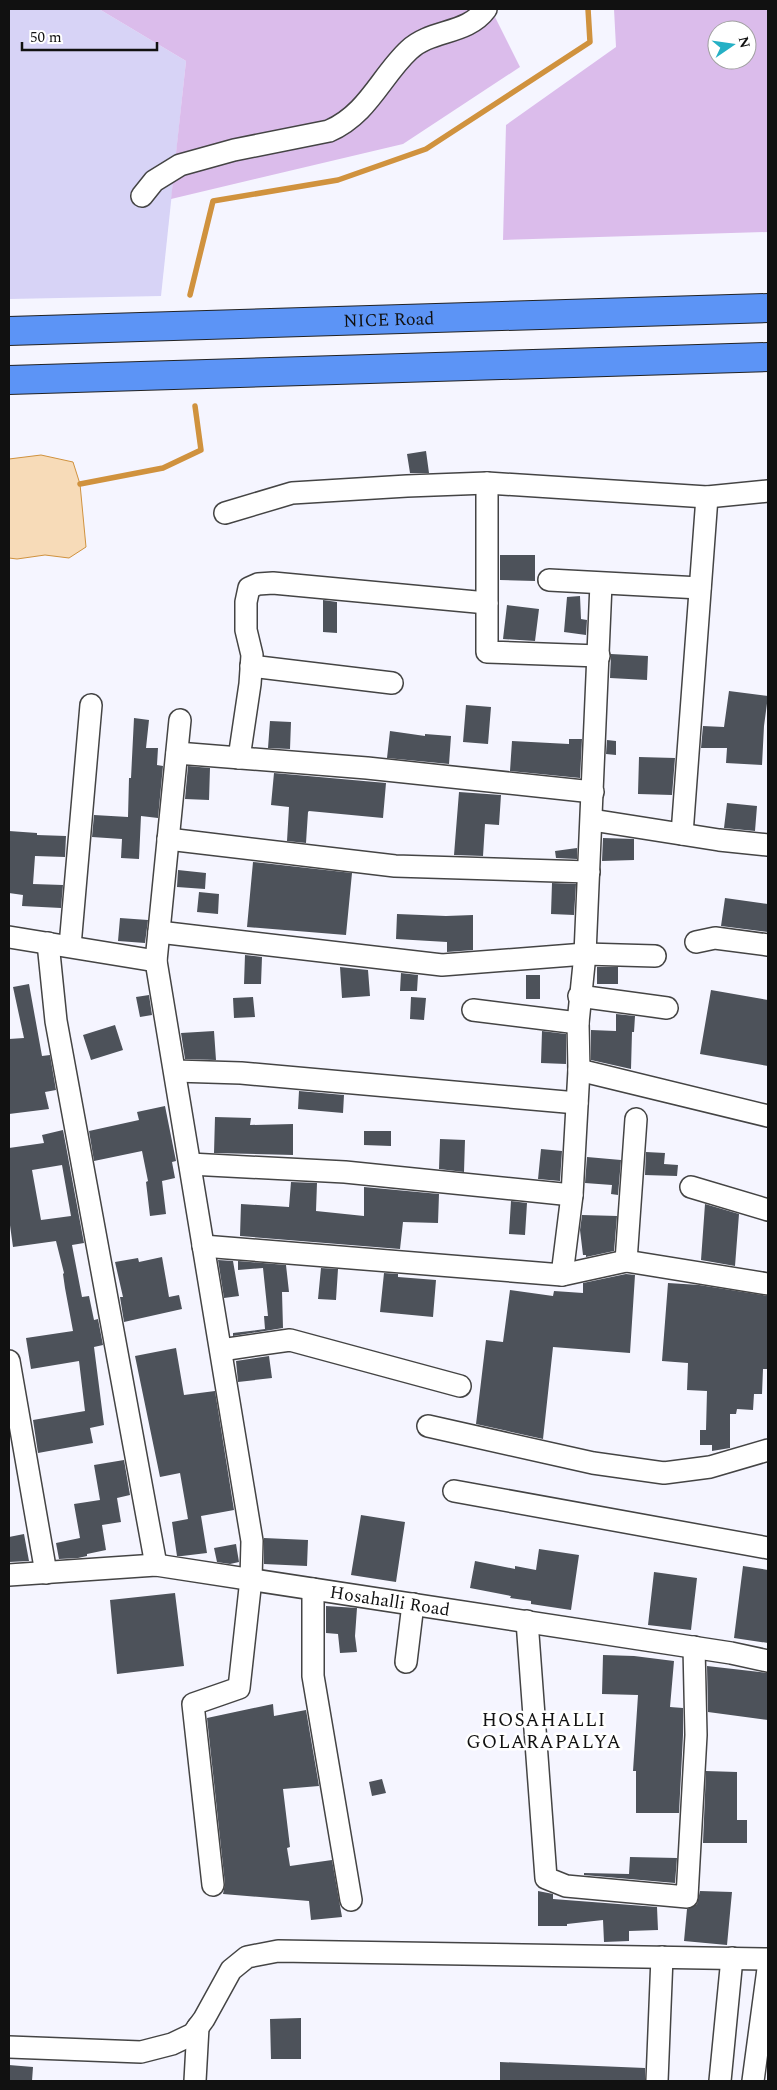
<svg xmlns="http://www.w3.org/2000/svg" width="777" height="2090" font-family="Spectral,serif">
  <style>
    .farmland { fill: #d7d3f6 }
    .green { fill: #dbbceb; fill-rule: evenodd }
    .water { fill: #f7dbb8; stroke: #d0923e }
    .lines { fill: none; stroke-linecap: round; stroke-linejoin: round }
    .stream { stroke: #d0923e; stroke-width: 5.5 }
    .building { fill: #4d525a; fill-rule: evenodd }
    .minor-casing { stroke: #444; stroke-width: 24 }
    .highway-casing { stroke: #222; stroke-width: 30 }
    .minor { stroke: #fff; stroke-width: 21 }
    .highway { stroke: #5c94f6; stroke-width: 28 }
    .labels { text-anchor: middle; stroke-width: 5; stroke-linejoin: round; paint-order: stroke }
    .street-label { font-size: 18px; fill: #111; stroke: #fff }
    .neighbourhood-label { font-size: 19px; letter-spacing: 1px; fill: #111; stroke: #fff }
  </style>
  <rect width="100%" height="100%" fill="#f5f5ff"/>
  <path class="farmland" d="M9 9H99L186 61 161 296 9 299Z"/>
  <path class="green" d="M99 9H491L520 67 403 144 171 199 186 61Z
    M614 9H768V232L503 240 506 125 616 47ZM717 30H747V60H717Z"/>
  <path class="water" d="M41 455 73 462 80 484 86 547 69 558 45 555 17 559 9 558V459Z"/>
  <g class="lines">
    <path class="stream" d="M190 295 213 201 338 180 426 149 590 42 588 9
      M80 484 163 468 201 450 195 406"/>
  </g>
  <path class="building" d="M426 451 429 473H410L407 454Z
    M500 555H535V581L500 580Z
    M580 596 581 619 587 620 586 635 564 632 567 597Z
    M323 600 337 602V633L323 632Z
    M507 605 539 609 535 641 503 639Z
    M611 654 648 656 647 680 610 678Z
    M729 691 768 696 764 726 762 765 726 763 727 748H701L703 726 724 727Z
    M466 705 491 707 488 744 463 742Z
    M134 718 149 720 146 748H158L157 765 163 766 158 818 141 816 139 859 121 858 122 839 92 837 94 815 128 817 129 778H131Z
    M270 721 291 722 290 749 268 748Z
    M390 731 425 736V734L451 736 449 764 387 758Z
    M569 739H582L580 778 510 771 512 741 569 744Z
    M607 740 616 741V755L606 754Z
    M639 757 675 758 672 795 638 794Z
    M188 766 210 768 209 800 185 799Z
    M274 773 386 783 383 818 309 811 308 812 306 843 287 841 289 807 271 805Z
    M459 792 501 795 499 825 485 824 483 856 454 855Z
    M727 803 757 806 755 831 724 828Z
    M9 831 37 833V835L66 836 65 857 35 856 33 884 63 885 61 908 22 906 23 895 9 893Z
    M603 838 634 839V860L602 861Z
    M577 848V859L556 858 555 851Z
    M253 862 352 873 346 935 247 927Z
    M178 870 206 873 205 889 177 887Z
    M552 883 576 884 574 915 551 914Z
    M199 892 219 894 218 914 197 912Z
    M725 898 768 904V932L721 926Z
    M397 914 446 916 473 915V950L447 952V942L396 939Z
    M120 918 148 920 145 943 118 941Z
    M245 955 262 957 261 984H244Z
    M340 967 368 970 370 996 342 998Z
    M597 967H618V984H597Z
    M401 973 418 975 417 991H400Z
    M526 975H540V999H526Z
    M29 984 42 1056 50 1055 56 1090 45 1092 49 1109 9 1114V1039L24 1038 13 987Z
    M711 990 768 1000V1066L700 1054Z
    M149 995 152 1015 140 1017 136 997Z
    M253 997 255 1017 234 1018 233 998Z
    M411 997 426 998 424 1020 410 1019Z
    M616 1014 635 1016 634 1032H632L631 1069 591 1060V1030L616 1031Z
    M115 1025 123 1050 91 1060 83 1035Z
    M214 1031 216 1060 185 1059 181 1033Z
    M542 1031 566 1034V1064L541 1063Z
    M299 1091 344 1095 343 1113 298 1109Z
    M165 1106 176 1161 172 1162 175 1178 162 1181 166 1214 150 1216 146 1182 148 1181 142 1151 94 1161 89 1131 139 1120 137 1112Z
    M215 1117 251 1118 250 1125 293 1124V1155L214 1153Z
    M63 1130 84 1243 72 1245 82 1297 89 1296 94 1320 98 1319 103 1345 94 1347 104 1425 90 1428 93 1443 38 1453 33 1420 85 1411 79 1361 31 1369 26 1338 73 1331 65 1288 63 1274 64 1273 56 1241 13 1247 9 1218V1148L44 1143 42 1135ZM62 1165 71 1216 41 1220 32 1170Z
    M364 1131H391V1146L364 1145Z
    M440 1139 465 1140 464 1172 439 1169Z
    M541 1149 562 1151 560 1181 538 1179Z
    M646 1152 665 1153 664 1164 678 1165 677 1176 645 1175Z
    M587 1157 621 1160 618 1195 611 1194 612 1185 585 1183Z
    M291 1182 317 1183 316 1211 364 1216V1187L439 1194 438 1223 403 1222 400 1249 240 1236 241 1204 289 1207Z
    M511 1201 527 1203 525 1235 509 1234Z
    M705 1204 739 1214 735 1266 701 1260Z
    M582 1215 617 1216 614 1251 586 1257V1255H583L580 1230Z
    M162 1257 169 1297 179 1295 182 1309 124 1322 120 1297H123L115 1262 138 1258 139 1262Z
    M218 1260 233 1261 239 1296 224 1298Z
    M238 1261 286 1265 289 1292H282L283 1328 233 1336V1333L265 1329 264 1316H268L263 1268 238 1270Z
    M321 1268 338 1269 336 1300 318 1299Z
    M384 1273 398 1274V1277L436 1280 433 1317 380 1312Z
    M626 1274 635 1275 630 1353 553 1347 543 1439 476 1424 486 1340 503 1342 510 1290 553 1296 554 1291 583 1293V1283Z
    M668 1283 699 1285 768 1296V1369H763L762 1394H754L753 1410 737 1409 736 1414H730V1448L712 1451V1445H700V1430H706L707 1391 687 1390 688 1363 662 1361Z
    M176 1348 184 1395 215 1391 234 1510 201 1516 207 1553 182 1556H177L172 1522 188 1519 180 1473 160 1477 135 1356Z
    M269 1356 272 1378 238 1382 236 1361Z
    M124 1460 130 1495 117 1498 121 1522 102 1525 106 1550 87 1554V1556L78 1558 59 1559 56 1543 80 1538 74 1504 100 1500 94 1465Z
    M361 1515 405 1522 396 1582 351 1575Z
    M24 1534 29 1561 9 1562V1537Z
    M264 1538 308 1540 307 1566 264 1564Z
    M236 1544 239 1562 230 1564 217 1562 214 1548Z
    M539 1549 579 1555 571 1610 531 1604V1601L510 1598 511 1596 470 1588 475 1561 515 1569V1566L536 1570Z
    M743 1566 768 1570V1643L734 1638Z
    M654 1572 697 1578 691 1630 648 1625Z
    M175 1593 184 1666 117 1674 110 1600Z
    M326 1606 357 1608 355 1636 357 1652 340 1653 338 1634 326 1633Z
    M603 1655 634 1656 674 1661 670 1707 683 1708V1735L679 1813H636V1771H633L638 1695 602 1694Z
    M707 1666 768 1673V1720L708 1712Z
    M273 1704 274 1716 306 1710 319 1786 283 1789 290 1847 287 1848 290 1866 332 1860 342 1917 311 1920 309 1901 223 1894 225 1884 207 1718Z
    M706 1771 737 1772V1820H747V1843H703Z
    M382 1779 386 1793 372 1796 369 1782Z
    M630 1857 677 1858 675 1883 584 1875V1873L629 1874Z
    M538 1891 553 1894V1899L657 1907 658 1930 629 1931V1941L604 1942 603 1920 567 1924V1926H538Z
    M700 1891 732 1892 727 1945 684 1941 687 1909 697 1904Z
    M301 2018V2059H271L270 2019Z
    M500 2062 645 2068V2081H500Z
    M9 2065 33 2067 32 2081H9Z"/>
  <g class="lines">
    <g class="minor-casing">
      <g id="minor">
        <path d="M142 196 154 181 180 165 234 150 329 131C368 114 381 76 409 50 431 29 467 35 486 9"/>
        <path d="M487 483V652L599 656"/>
        <path d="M225 513 292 493 407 486 487 483 707 497 768 491"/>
        <path d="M549 580 700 588"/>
        <path d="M251 666 392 683"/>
        <path d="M180 720 156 961 252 1541 251 1579 239 1688 193 1704 213 1885"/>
        <path d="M177 753 367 768 593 792"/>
        <path d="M239 758 250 684 252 655 246 630V602L249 588 258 584 273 583 487 603"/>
        <path d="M592 820 719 840 768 845"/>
        <path d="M682 834 707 497"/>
        <path d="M168 839 395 866 589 872"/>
        <path d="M159 932 442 965 585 954 655 956"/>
        <path d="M9 937 156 961"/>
        <path d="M696 942 715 938 768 945"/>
        <path d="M48 943 56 1021 156 1565"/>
        <path d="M70 946 91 705"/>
        <path d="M579 996 667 1008"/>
        <path d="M473 1010 578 1023"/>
        <path d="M579 1070 768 1116"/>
        <path d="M175 1071 241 1073 577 1103"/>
        <path d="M190 1164 345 1172 572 1195"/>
        <path d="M691 1187 768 1210"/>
        <path d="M203 1246 562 1275 572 1195 579 1070 578 1023 585 954 601 584"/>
        <path d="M626 1261 636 1119"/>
        <path d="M562 1275 626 1261 768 1284"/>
        <path d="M221 1350 290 1340 460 1386"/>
        <path d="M9 1361 46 1573"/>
        <path d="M428 1426 593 1463 664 1473 710 1467 768 1450"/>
        <path d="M454 1491 768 1548"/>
        <path id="s1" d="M9 1575 156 1565 731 1653 768 1661"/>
        <path d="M313 1589V1676L351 1900"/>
        <path d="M527 1621 546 1878 566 1886 687 1897 696 1735 694 1647"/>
        <path d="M406 1662 413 1604"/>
        <path d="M9 2047 141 2052 172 2044 193 2034 204 2019 231 1970 247 1957 278 1951 768 1959"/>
        <path d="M195 2081 198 2027"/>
        <path d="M657 2081 662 1957"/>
        <path d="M720 2081 732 1958"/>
        <path d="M753 2081 768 1969"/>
      </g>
    </g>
    <g class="highway-casing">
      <g id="highway">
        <path id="s2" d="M9 331 768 308"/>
        <path d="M9 380 768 357"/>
      </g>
    </g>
    <use href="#minor" class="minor"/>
    <use href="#highway" class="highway"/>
  </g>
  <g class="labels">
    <g class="street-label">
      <text dy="6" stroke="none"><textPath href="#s2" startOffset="380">NICE Road</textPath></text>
      <text dy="6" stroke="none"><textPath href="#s1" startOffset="384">Hosahalli Road</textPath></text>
    </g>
    <g class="neighbourhood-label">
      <text x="544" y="1726">HOSAHALLI<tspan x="544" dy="22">GOLARAPALYA</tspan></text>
    </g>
  </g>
  <rect width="777" height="2090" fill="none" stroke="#111111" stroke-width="20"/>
  <g transform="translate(732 45) rotate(77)"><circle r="24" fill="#ffffff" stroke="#a0a0a0"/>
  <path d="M0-4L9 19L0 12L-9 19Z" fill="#25b0c5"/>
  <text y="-8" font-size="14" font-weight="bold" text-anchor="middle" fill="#111111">N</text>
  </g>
  <path d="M22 42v8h135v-8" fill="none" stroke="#111111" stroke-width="2.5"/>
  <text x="30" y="42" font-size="15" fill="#111111" stroke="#ffffff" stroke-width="4" paint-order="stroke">50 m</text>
</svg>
